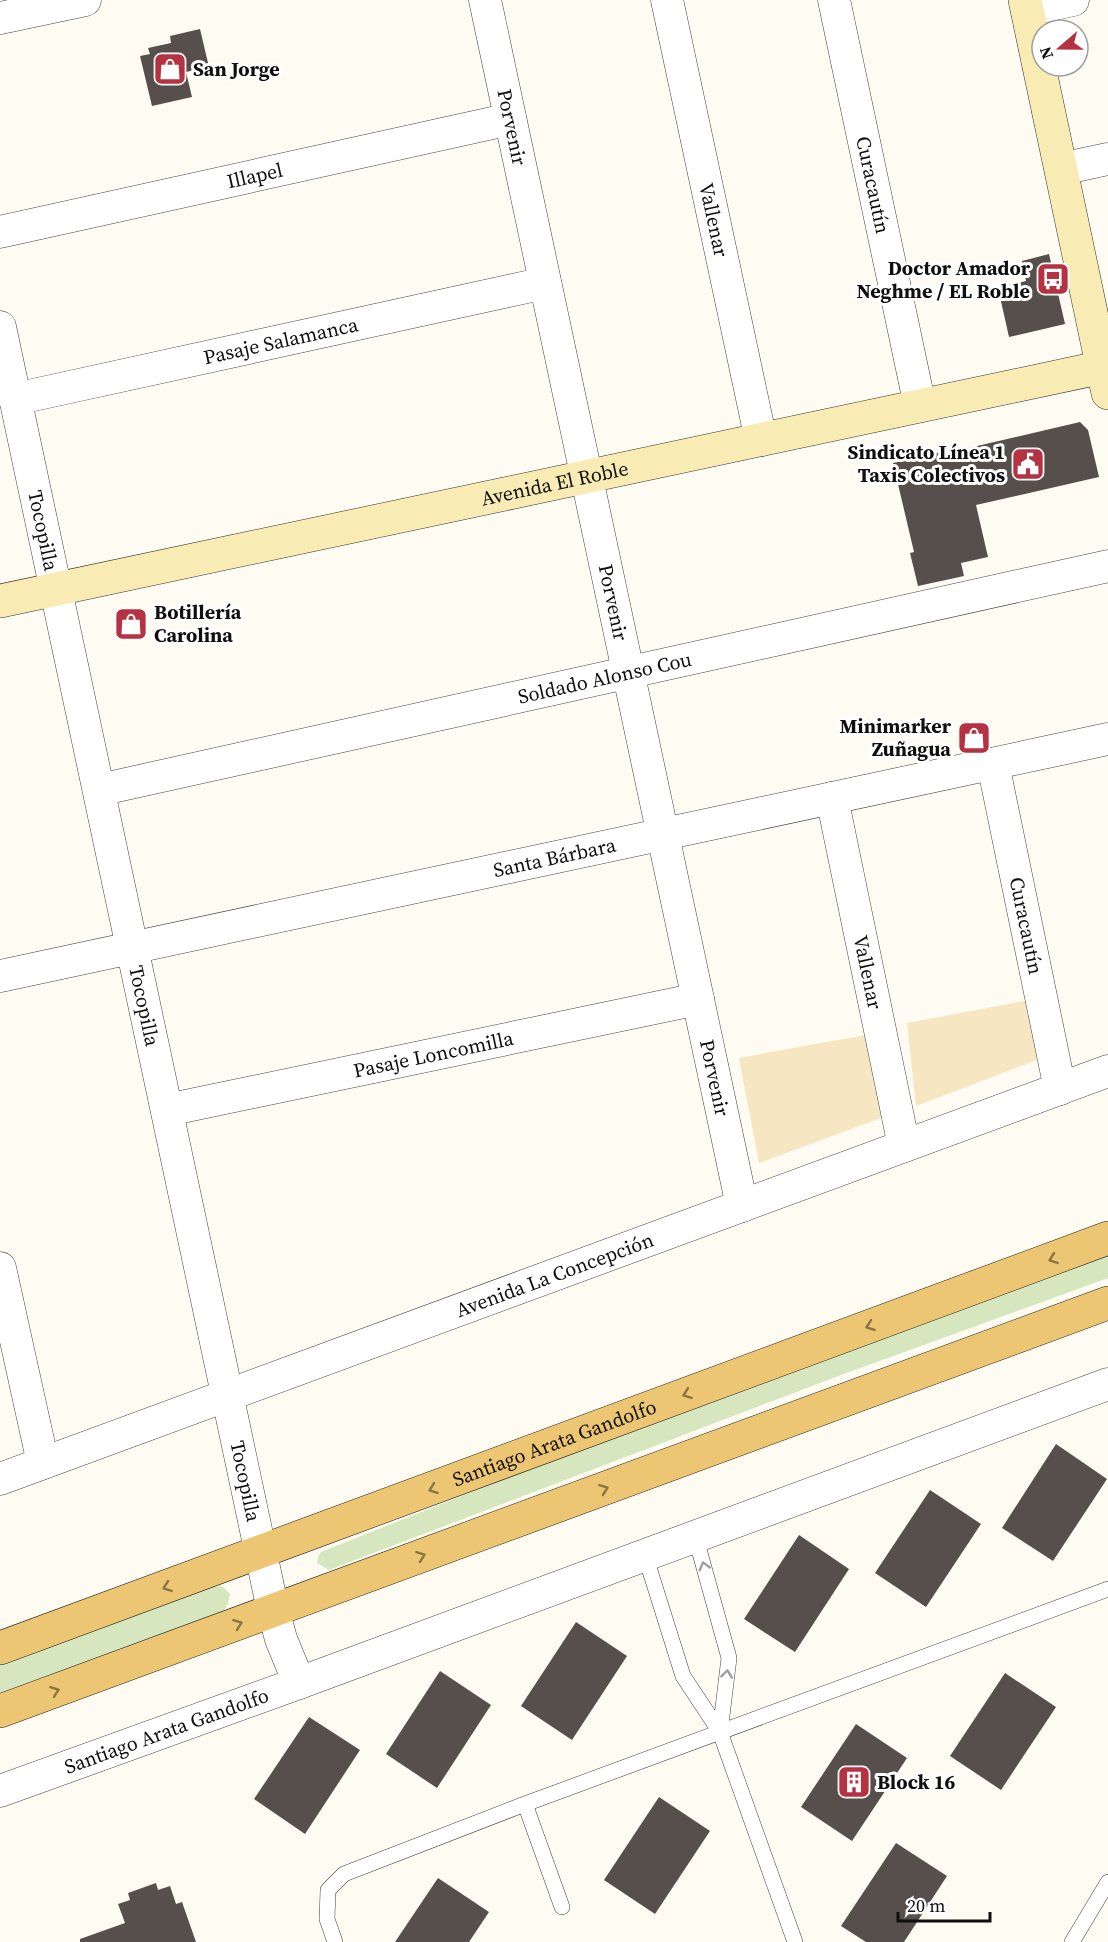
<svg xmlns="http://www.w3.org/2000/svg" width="1108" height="1942" font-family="'Source Serif 4',serif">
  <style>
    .green { fill: #d6e6be }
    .sand { fill: #f6e6c2 }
    .building { fill: #574f4c }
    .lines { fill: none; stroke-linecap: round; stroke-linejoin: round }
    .lane-casing { stroke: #424242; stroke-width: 16 }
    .street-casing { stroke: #424242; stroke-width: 33 }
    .secondary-casing { stroke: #313131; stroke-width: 34 }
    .primary-casing { stroke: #202020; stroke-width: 34 }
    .lane { stroke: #fff; stroke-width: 15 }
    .street { stroke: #fff; stroke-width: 32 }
    .secondary { stroke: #f8ebb3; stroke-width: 33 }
    .primary { stroke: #edc673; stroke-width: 33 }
    .oneway { stroke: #897446 }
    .oneway2 { stroke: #9f9f9f }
    .labels { text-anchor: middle; stroke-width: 6; stroke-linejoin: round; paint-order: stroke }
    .poi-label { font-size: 20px; font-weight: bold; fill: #0f0f0f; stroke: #fff; text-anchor: start }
    .street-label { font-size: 20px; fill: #0f0f0f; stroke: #fff }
  </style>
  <rect width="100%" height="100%" fill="#fefbf2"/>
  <path class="green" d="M1108 1251V1278L841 1375 329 1570 317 1563 318 1557 321 1552 571 1452Z
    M222 1586 230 1594 228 1604 222 1614 0 1695V1665L212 1587Z"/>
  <path class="sand" d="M1030 1000 1042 1058 916 1106 907 1023Z
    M871 1034 889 1115 759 1163 739 1058Z"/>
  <path class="building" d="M200 29 209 67 186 72 192 97 152 106 140 56 150 54 148 48 171 43 170 36Z
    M1049 254 1065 324 1009 337 998 288 1026 281 1022 261Z
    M1080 422 1088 430 1099 477 976 505 988 557 961 563 964 576 918 586 910 553 914 552 893 463 946 451 947 453Z
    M1056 1444 1107 1479 1053 1561 1002 1528Z
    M930 1490 981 1524 926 1607 875 1573Z
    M799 1535 849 1569 795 1652 744 1619Z
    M576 1622 627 1656 572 1740 521 1706Z
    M440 1671 491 1705 437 1788 386 1754Z
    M1005 1673 1056 1707 1001 1790 950 1756Z
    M309 1717 360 1750 305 1834 254 1799Z
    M856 1724 907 1758 852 1841 801 1807Z
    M659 1797 710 1831 655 1914 604 1880Z
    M896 1843 947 1876 904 1942H866L841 1926Z
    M438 1878 489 1912 469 1942H395Z
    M156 1883 158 1890 170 1886 176 1904 182 1902 196 1942H80V1939L125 1923 118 1904 130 1900 128 1893Z"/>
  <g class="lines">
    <g class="lane-casing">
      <path id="lane" d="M695 1535 729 1658 720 1732
        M645 1555 683 1676 720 1732 795 1942
        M525 1804 562 1907
        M335 1942 327 1919 328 1890 344 1874 525 1804 1108 1589
        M1072 1942 1108 1882"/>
    </g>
    <g class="street-casing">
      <g id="street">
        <path id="s1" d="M485 0 742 1206"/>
        <path id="s2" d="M667 0 761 440"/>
        <path id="s3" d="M834 0 920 406"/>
        <path d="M1027 10 1073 0"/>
        <path d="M0 18 85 0"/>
        <path d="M1061 169 1108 159"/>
        <path id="s4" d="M0 232 510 119"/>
        <path id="s5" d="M0 327 273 1610 281 1639 299 1683"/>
        <path id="s6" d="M15 399 545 283"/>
        <path id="s7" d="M993 764 1060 1089"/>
        <path id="s8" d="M99 790 1108 566"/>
        <path id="s9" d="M832 798 904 1146"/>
        <path id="s10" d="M0 976 1108 739"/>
        <path id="s11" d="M167 1110 698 999"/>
        <path d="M0 1268 43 1463"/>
        <path id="s12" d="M0 1479 1108 1071"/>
        <path id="s13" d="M0 1791 299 1683 1108 1384"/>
      </g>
    </g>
    <g class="secondary-casing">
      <g id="secondary">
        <path d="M1025 0 1108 393"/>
        <path id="s14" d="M0 601 1108 366"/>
      </g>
    </g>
    <g class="primary-casing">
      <g id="primary">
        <path id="s15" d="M0 1648 1108 1238"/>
        <path d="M0 1711 1108 1303"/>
      </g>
    </g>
    <use href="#lane" class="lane"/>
    <use href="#street" class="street"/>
    <use href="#secondary" class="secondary"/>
    <use href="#primary" class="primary"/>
  </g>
  <defs><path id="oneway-chevron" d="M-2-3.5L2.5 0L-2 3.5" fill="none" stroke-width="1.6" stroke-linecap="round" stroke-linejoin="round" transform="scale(1.5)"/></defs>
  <g class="oneway">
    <use href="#oneway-chevron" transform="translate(1053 1259) rotate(160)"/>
    <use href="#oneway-chevron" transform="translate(870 1326) rotate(160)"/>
    <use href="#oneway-chevron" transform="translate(687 1394) rotate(160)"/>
    <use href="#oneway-chevron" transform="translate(433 1489) rotate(160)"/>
    <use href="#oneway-chevron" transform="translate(604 1489) rotate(-20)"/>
    <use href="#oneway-chevron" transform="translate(421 1556) rotate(-20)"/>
    <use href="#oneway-chevron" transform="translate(167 1587) rotate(160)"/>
    <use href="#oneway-chevron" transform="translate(238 1624) rotate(-20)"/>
    <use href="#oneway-chevron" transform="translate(55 1691) rotate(-20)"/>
  </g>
  <g class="oneway2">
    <use href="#oneway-chevron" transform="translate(704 1566) rotate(-105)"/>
    <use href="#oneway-chevron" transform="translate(727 1674) rotate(-83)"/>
  </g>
  <defs>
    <g id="shop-square" transform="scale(1.725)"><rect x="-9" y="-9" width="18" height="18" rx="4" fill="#b43242" stroke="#fff"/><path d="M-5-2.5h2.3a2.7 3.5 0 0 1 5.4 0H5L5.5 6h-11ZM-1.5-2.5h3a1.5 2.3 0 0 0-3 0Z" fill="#fff"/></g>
    <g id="bus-square" transform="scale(1.725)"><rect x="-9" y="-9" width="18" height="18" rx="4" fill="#b43242" stroke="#fff"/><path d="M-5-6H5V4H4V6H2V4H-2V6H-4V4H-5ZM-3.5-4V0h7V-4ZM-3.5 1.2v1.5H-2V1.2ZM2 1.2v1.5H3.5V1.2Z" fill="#fff"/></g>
    <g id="civic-square" transform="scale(1.725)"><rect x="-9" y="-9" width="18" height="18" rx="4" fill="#b43242" stroke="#fff"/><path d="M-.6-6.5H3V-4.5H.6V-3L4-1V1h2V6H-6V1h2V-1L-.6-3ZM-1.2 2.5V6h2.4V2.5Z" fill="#fff"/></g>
    <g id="building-square" transform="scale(1.725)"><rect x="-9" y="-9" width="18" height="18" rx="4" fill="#b43242" stroke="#fff"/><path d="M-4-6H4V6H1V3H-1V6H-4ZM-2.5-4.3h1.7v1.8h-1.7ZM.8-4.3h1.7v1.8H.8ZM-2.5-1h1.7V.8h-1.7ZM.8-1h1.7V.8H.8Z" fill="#fff"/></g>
  </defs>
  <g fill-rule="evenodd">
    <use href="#shop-square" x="170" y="69"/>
    <use href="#bus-square" x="1053" y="279"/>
    <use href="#civic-square" x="1028" y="464"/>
    <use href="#shop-square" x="131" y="624"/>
    <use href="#shop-square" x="974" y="738"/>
    <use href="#building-square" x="854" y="1782"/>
  </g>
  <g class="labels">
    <g class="poi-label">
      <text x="193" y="76">San Jorge</text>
      <text x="1030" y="275" text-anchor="end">Doctor Amador<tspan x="1030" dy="23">Neghme / EL Roble</tspan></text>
      <text x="1005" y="459" text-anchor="end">Sindicato Línea 1<tspan x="1005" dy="23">Taxis Colectivos</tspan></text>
      <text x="154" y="619">Botillería<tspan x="154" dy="23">Carolina</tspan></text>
      <text x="951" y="733" text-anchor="end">Minimarker<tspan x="951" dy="23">Zuñagua</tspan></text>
      <text x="877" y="1789">Block 16</text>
    </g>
    <g class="street-label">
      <text dy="7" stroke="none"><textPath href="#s1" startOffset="130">Porvenir</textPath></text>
      <text dy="7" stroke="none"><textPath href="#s4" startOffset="261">Illapel</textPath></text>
      <text dy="7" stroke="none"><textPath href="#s3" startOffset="189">Curacautín</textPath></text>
      <text dy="7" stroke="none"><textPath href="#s2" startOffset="225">Vallenar</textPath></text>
      <text dy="7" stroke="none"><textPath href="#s6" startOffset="272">Pasaje Salamanca</textPath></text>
      <text dy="7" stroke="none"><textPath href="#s14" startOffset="567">Avenida El Roble</textPath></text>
      <text dy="7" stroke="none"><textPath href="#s5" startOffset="208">Tocopilla</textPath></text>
      <text dy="7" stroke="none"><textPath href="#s1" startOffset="616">Porvenir</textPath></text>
      <text dy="7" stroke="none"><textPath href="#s8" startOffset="518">Soldado Alonso Cou</textPath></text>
      <text dy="7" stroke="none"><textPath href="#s10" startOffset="567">Santa Bárbara</textPath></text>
      <text dy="7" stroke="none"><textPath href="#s7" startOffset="165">Curacautín</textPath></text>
      <text dy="7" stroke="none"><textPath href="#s9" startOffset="178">Vallenar</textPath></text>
      <text dy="7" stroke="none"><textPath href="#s5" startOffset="694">Tocopilla</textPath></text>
      <text dy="7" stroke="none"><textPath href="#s11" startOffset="272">Pasaje Loncomilla</textPath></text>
      <text dy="7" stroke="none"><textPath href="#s1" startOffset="1102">Porvenir</textPath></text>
      <text dy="7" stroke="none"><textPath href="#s12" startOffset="591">Avenida La Concepción</textPath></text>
      <text dy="7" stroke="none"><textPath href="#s15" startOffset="591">Santiago Arata Gandolfo</textPath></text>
      <text dy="7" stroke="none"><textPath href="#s5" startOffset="1180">Tocopilla</textPath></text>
      <text dy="7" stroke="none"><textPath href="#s13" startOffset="177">Santiago Arata Gandolfo</textPath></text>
    </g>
  </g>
  <g transform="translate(1060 48) rotate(250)"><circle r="28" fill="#ffffff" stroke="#9f9f9f" stroke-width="1.5"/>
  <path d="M0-4.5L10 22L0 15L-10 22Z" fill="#b43242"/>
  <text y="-9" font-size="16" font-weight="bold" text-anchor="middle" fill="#0f0f0f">N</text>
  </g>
  <path d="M898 1912v9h92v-9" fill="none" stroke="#0f0f0f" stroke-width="3"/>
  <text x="907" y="1912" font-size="18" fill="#0f0f0f" stroke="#ffffff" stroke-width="4.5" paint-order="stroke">20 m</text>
</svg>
